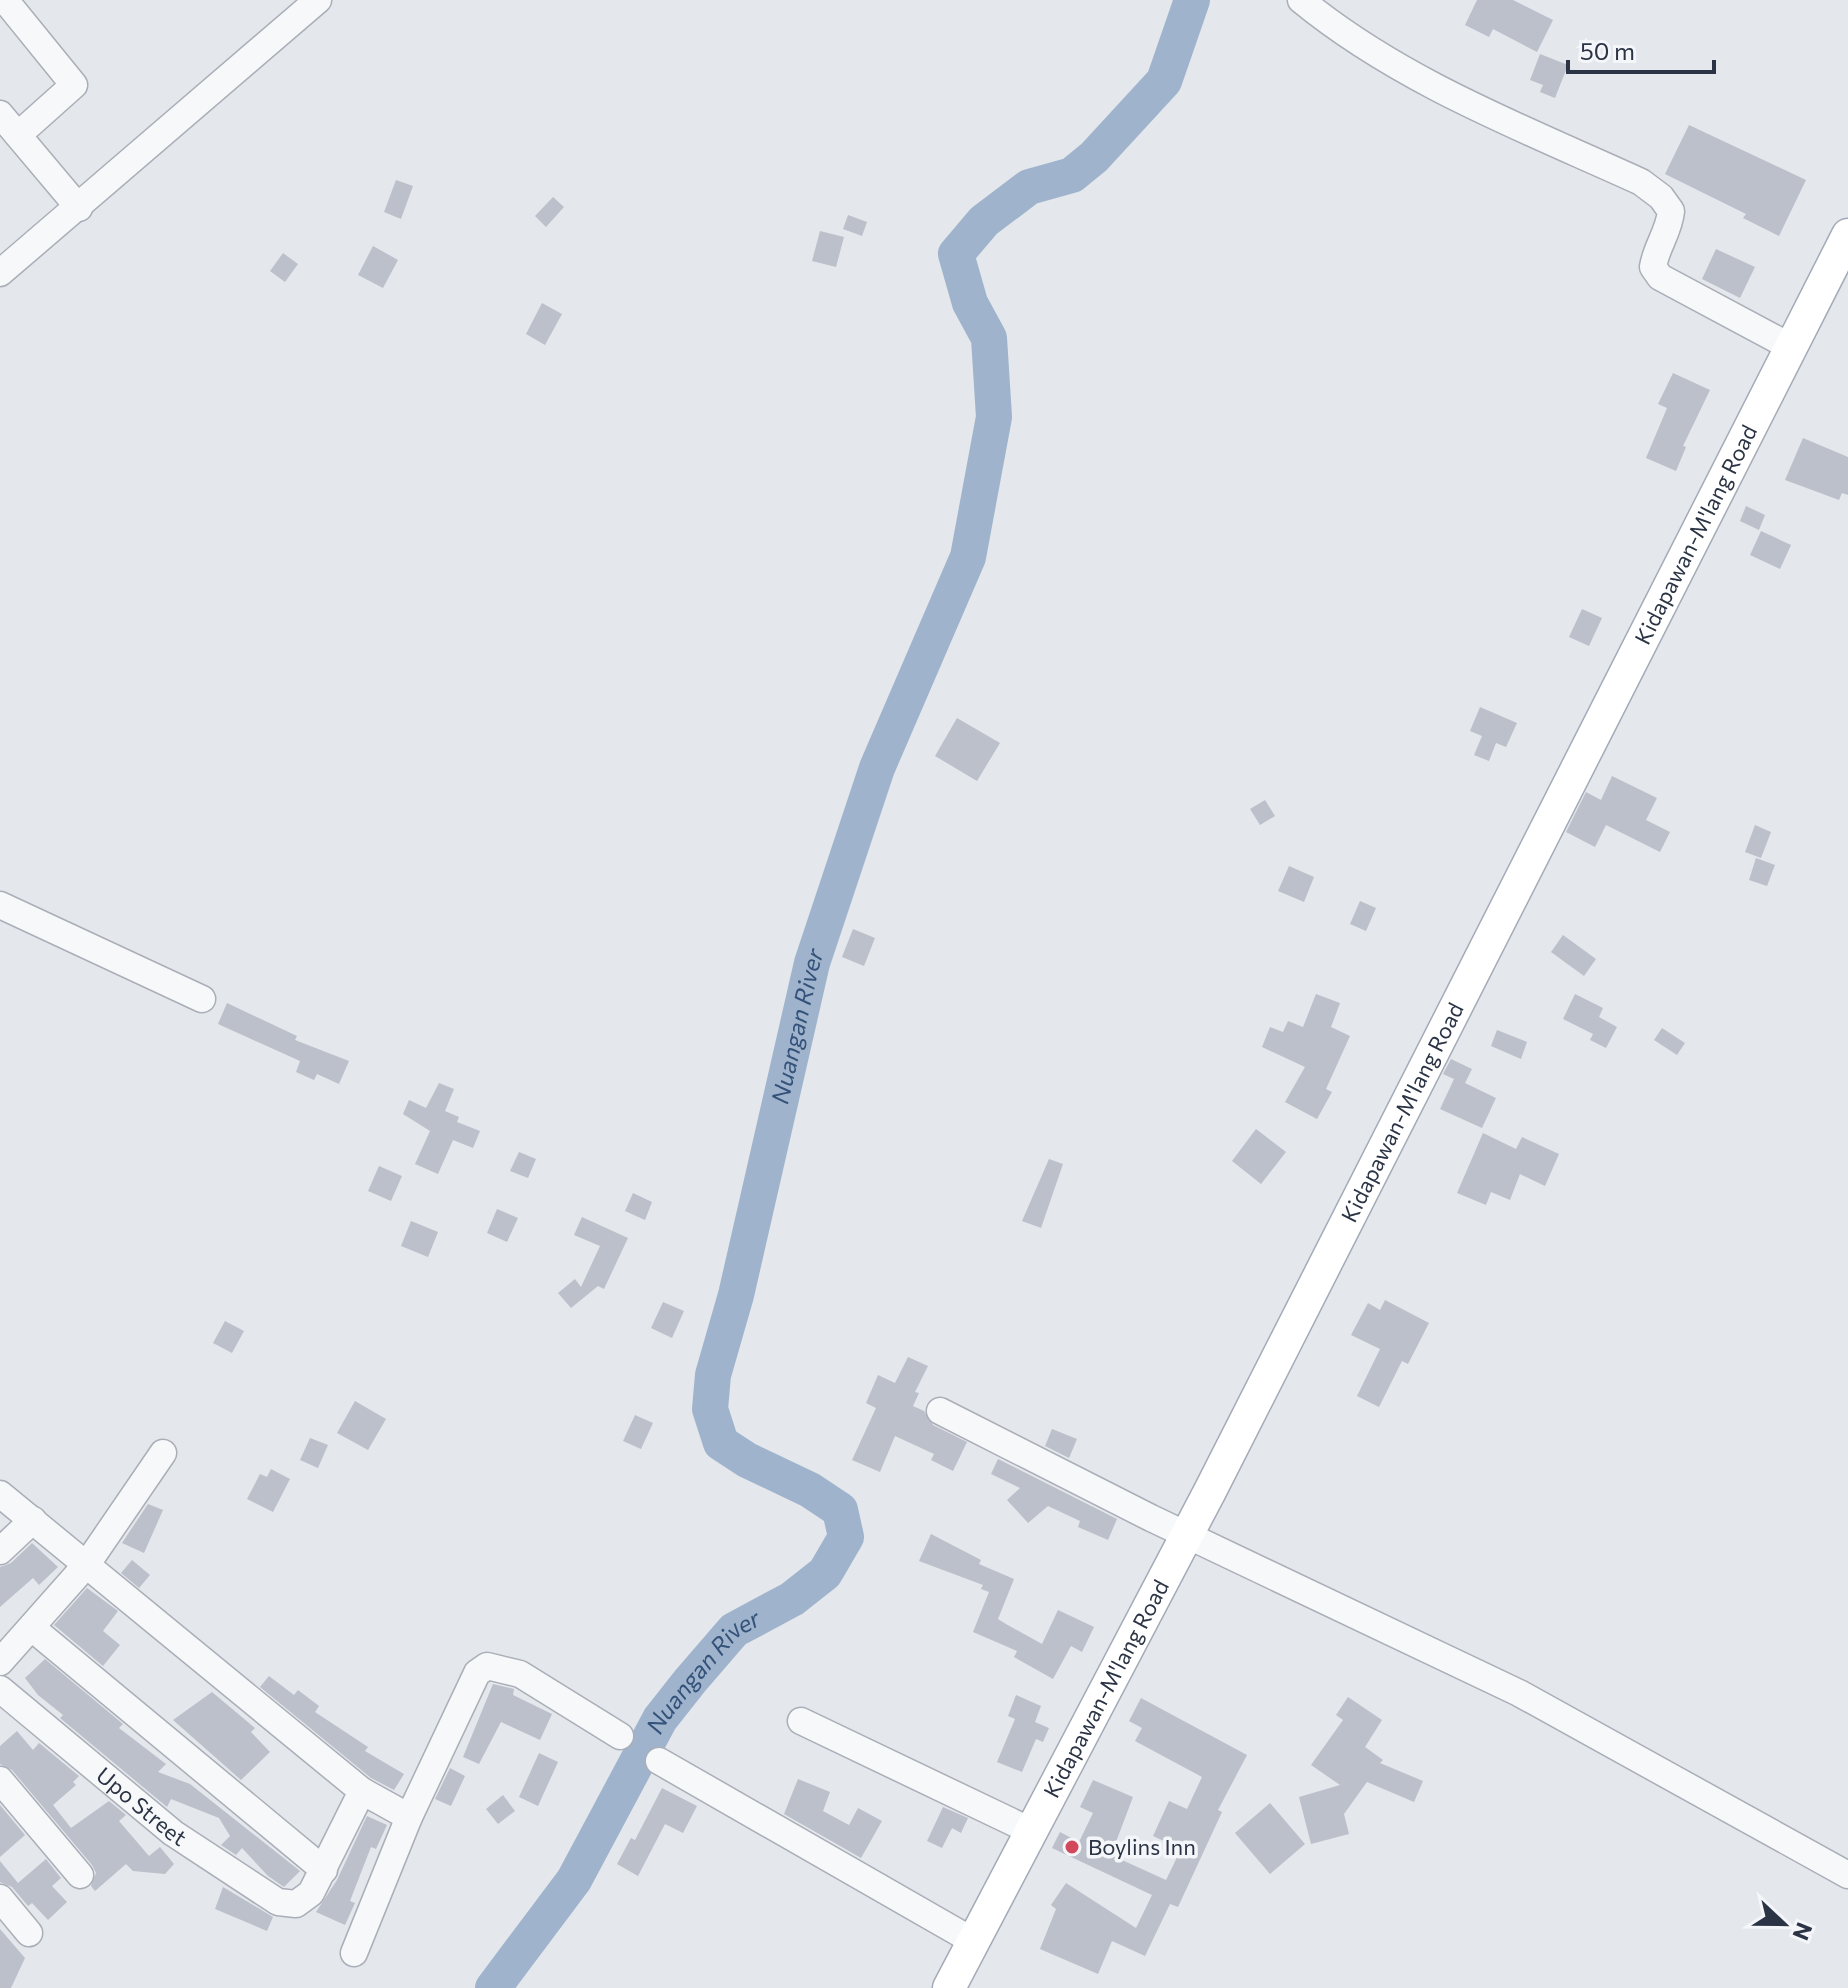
<svg xmlns="http://www.w3.org/2000/svg" width="1848" height="1988" font-family="Commissioner,sans-serif">
  <style>
    .lines { fill: none; stroke-linecap: round; stroke-linejoin: round }
    .river { stroke: #9fb4cc; stroke-width: 36 }
    .building { fill: #bbc0ca }
    .minor-casing { stroke: #a9aeb7; stroke-width: 29 }
    .major-casing { stroke: #a3abb8; stroke-width: 35 }
    .minor { stroke: #f7f8fa; stroke-width: 26 }
    .major { stroke: #fff; stroke-width: 32 }
    .poi-dot { fill: #d1495b; stroke: #f4f6f9; stroke-width: 3 }
    .labels { text-anchor: middle; stroke-width: 7; stroke-linejoin: round; paint-order: stroke }
    .street-label { font-size: 22px; fill: #2b3445; stroke: #f4f6f9 }
    .poi-label { font-size: 22px; fill: #2b3445; stroke: #f4f6f9; text-anchor: start }
    .water-label { font-size: 24px; font-style: italic; fill: #34527a; stroke: #f4f6f9 }
  </style>
  <rect width="100%" height="100%" fill="#e4e7ec"/>
  <g class="lines">
    <path class="river" id="s1" d="M493 1988 574 1880 660 1719 690 1681 734 1630 792 1599 825 1573 846 1537 840 1510 810 1490 747 1460 721 1443 710 1409 713 1375 736 1295 812 963 877 768 968 557 994 417 989 338 970 303 956 254 984 221 1029 187 1072 175 1094 157 1164 81 1192 0"/>
  </g>
  <path class="building" d="M1477 0H1513L1553 20 1537 52 1493 29 1489 37 1465 25Z
    M1540 54 1568 65 1555 98 1540 92 1543 85 1530 80Z
    M1689 125 1806 180 1779 236 1743 218 1746 214 1665 174Z
    M396 180 413 186 401 219 384 212Z
    M553 197 564 207 546 227 535 216Z
    M848 215 867 222 862 236 843 229Z
    M820 231 844 237 836 267 812 261Z
    M373 246 398 260 383 288 358 275Z
    M1716 249 1755 267 1740 298 1702 279Z
    M283 253 298 264 285 282 270 271Z
    M542 303 562 314 545 345 526 334Z
    M1673 373 1710 390 1683 446 1686 447 1676 471 1646 458 1667 408 1658 404Z
    M1803 438 1848 457V495L1842 493 1839 500 1785 480Z
    M1746 506 1765 515 1759 530 1740 521Z
    M1761 531 1791 545 1780 569 1750 555Z
    M1582 609 1602 618 1589 646 1569 637Z
    M1480 707 1517 723 1506 747 1496 743 1489 761 1474 755 1482 736 1470 731Z
    M957 718 1000 743 977 781 935 756Z
    M1612 776 1657 798 1646 820 1670 832 1660 852 1606 825 1595 847 1566 832 1586 792 1601 800Z
    M1265 800 1275 816 1260 825 1250 809Z
    M1755 825 1771 832 1761 858 1745 852Z
    M1756 858 1775 865 1767 886 1749 880Z
    M1289 866 1314 877 1304 902 1278 891Z
    M1360 901 1376 908 1366 931 1350 924Z
    M853 929 875 938 864 966 842 957Z
    M1563 935 1596 959 1584 976 1551 952Z
    M1316 994 1340 1003 1331 1027 1350 1036 1326 1089 1332 1092 1317 1119 1285 1102 1305 1067 1262 1047 1270 1027 1283 1032 1288 1021 1303 1027Z
    M1575 994 1603 1008 1599 1017 1617 1027 1606 1048 1590 1040 1593 1034 1563 1019Z
    M227 1003 297 1036 295 1040 349 1061 339 1084 317 1074 314 1080 296 1072 300 1061 218 1024Z
    M1662 1028 1685 1043 1677 1055 1654 1040Z
    M1497 1030 1527 1042 1521 1059 1491 1046Z
    M1451 1059 1472 1069 1465 1083 1496 1098 1482 1128 1440 1109 1454 1079 1443 1074Z
    M439 1083 454 1089 445 1111 459 1117 457 1122 480 1131 473 1148 453 1140 438 1174 415 1164 430 1131 403 1114 409 1100 426 1108Z
    M1256 1129 1286 1152 1261 1184 1232 1161Z
    M1483 1133 1516 1149 1522 1137 1559 1154 1545 1186 1520 1174 1510 1200 1491 1192 1486 1205 1457 1193Z
    M519 1152 536 1159 528 1178 510 1171Z
    M1049 1159 1063 1164 1041 1228 1022 1221Z
    M379 1166 402 1176 391 1201 368 1191Z
    M633 1193 652 1202 645 1220 625 1211Z
    M497 1209 518 1218 507 1242 487 1233Z
    M582 1217 628 1238 604 1289 598 1286 571 1308 558 1293 575 1279 581 1287 600 1246 574 1235Z
    M411 1221 438 1232 428 1257 401 1246Z
    M1385 1300 1429 1323 1408 1364 1402 1361 1379 1407 1357 1396 1380 1349 1351 1335 1368 1303 1380 1310Z
    M663 1302 684 1311 672 1338 651 1328Z
    M225 1321 244 1331 232 1353 213 1343Z
    M908 1357 928 1366 915 1392 919 1393 913 1406 924 1411 933 1425 967 1442 953 1471 931 1460 934 1454 895 1436 880 1472 852 1460 876 1408 866 1403 878 1375 895 1383Z
    M355 1401 386 1419 368 1450 337 1433Z
    M635 1415 653 1423 641 1449 623 1441Z
    M1052 1429 1077 1439 1069 1458 1045 1446Z
    M310 1438 328 1445 318 1468 300 1460Z
    M998 1459 1117 1519 1108 1540 1078 1527 1080 1521 1048 1506 1028 1523 1007 1500 1020 1488 991 1474Z
    M271 1469 290 1479 273 1512 247 1499 260 1474 267 1477Z
    M148 1504 163 1510 144 1553 122 1543Z
    M931 1534 981 1560 979 1564 1014 1579 998 1619 1006 1624 1042 1644 1058 1610 1094 1627 1082 1652 1071 1646 1053 1679 1014 1657 1017 1651 973 1632 989 1592 981 1589 983 1585 919 1561Z
    M32 1543 58 1567 39 1585 33 1578 0 1607V1567L11 1563Z
    M132 1560 150 1575 139 1588 121 1573Z
    M87 1588 118 1611 103 1631 120 1645 103 1666 54 1625Z
    M45 1659 123 1724 119 1728 166 1764 158 1772 190 1784 300 1871 284 1887 268 1876 242 1848 236 1855 221 1845 230 1836 219 1818 171 1799 167 1807 60 1718 63 1715 38 1695 25 1678Z
    M269 1676 294 1695 298 1690 319 1706 315 1712 368 1747 365 1751 404 1774 394 1790 371 1778 260 1687Z
    M493 1684 514 1689 513 1695 552 1714 540 1740 501 1722 479 1764 463 1757Z
    M212 1692 255 1728 251 1732 270 1752 241 1780 173 1720Z
    M1016 1695 1041 1706 1035 1722 1049 1728 1043 1742 1036 1739 1022 1772 997 1762 1015 1719 1008 1716Z
    M1348 1697 1382 1720 1365 1747 1383 1760 1380 1763 1423 1781 1414 1802 1367 1782 1344 1814 1349 1834 1311 1844 1299 1797 1340 1785 1311 1765 1343 1720 1336 1715Z
    M1141 1698 1247 1755 1218 1810 1222 1812 1178 1907 1170 1904 1145 1956 1112 1941 1098 1974 1040 1949 1056 1909 1051 1905 1066 1883 1136 1928 1152 1895 1052 1848 1060 1832 1079 1842 1093 1813 1080 1807 1093 1780 1133 1797 1111 1855 1166 1880 1181 1849 1153 1836 1169 1801 1187 1809 1202 1777 1135 1741 1142 1728 1129 1721Z
    M17 1731 33 1750 39 1743 79 1776 73 1782 76 1785 53 1805 71 1828 109 1801 126 1815 119 1821 149 1856 160 1847 174 1864 165 1874 133 1871 126 1864 95 1891 91 1886 96 1873 92 1865 12 1770 0 1764V1746Z
    M539 1753 558 1762 538 1806 519 1797Z
    M450 1768 465 1776 451 1806 435 1799Z
    M798 1779 830 1792 823 1811 849 1825 858 1808 882 1821 861 1858 784 1814Z
    M662 1788 697 1806 683 1833 665 1824 638 1876 617 1864 631 1838 635 1840Z
    M503 1795 515 1811 498 1824 486 1809Z
    M1270 1803 1305 1844 1270 1874 1235 1833Z
    M0 1805 25 1835 0 1857Z
    M943 1807 968 1818 961 1833 952 1828 942 1848 927 1841Z
    M367 1816 387 1825 376 1849 371 1847 350 1901 355 1903 345 1925 316 1912 337 1880Z
    M46 1859 61 1878 52 1886 67 1902 48 1920 32 1903 28 1906 12 1887 0 1882V1861L18 1883Z
    M223 1887 273 1917 267 1931 215 1909Z
    M0 1929 25 1958 11 1988H0Z"/>
  <g class="lines">
    <g class="minor-casing">
      <g id="minor">
        <path d="M5 0 74 85 18 135"/>
        <path d="M1301 0C1401 82 1525 129 1641 182L1661 197 1671 211C1669 232 1656 247 1653 267L1660 277 1789 346"/>
        <path d="M0 114 79 208"/>
        <path d="M0 273 318 0"/>
        <path d="M0 905 202 999"/>
        <path d="M940 1411 1151 1518 1519 1693 1848 1875"/>
        <path d="M0 1494 362 1791 409 1817"/>
        <path d="M0 1551 33 1520"/>
        <path d="M32 1628 324 1870"/>
        <path d="M0 1662 87 1564 163 1453"/>
        <path id="s2" d="M0 1689 173 1833 278 1902 296 1904 311 1893 362 1791"/>
        <path d="M801 1721 1031 1831"/>
        <path d="M659 1761 973 1941"/>
        <path d="M0 1780 80 1875"/>
        <path d="M0 1898 29 1933"/>
        <path d="M354 1953 409 1817 477 1673 487 1666 520 1674 620 1736"/>
      </g>
    </g>
    <g class="major-casing">
      <g id="major">
        <path id="s3" d="M949 1988 1210 1491 1848 235"/>
      </g>
    </g>
    <use href="#minor" class="minor"/>
    <use href="#major" class="major"/>
  </g>
  <circle class="poi-dot" cx="1072" cy="1847" r="8"/>
  <g class="labels">
    <g class="street-label">
      <text dy="8" stroke="none"><textPath href="#s3" startOffset="1634">Kidapawan-M'lang Road</textPath></text>
      <text dy="8" stroke="none"><textPath href="#s3" startOffset="986">Kidapawan-M'lang Road</textPath></text>
      <text dy="8" stroke="none"><textPath href="#s3" startOffset="338">Kidapawan-M'lang Road</textPath></text>
      <text dy="8" stroke="none"><textPath href="#s2" startOffset="184">Upo Street</textPath></text>
    </g>
    <g class="poi-label">
      <text x="1088" y="1855">Boylins Inn</text>
    </g>
    <g class="water-label">
      <text dy="8" stroke="none"><textPath href="#s1" startOffset="1176">Nuangan River</textPath></text>
      <text dy="8" stroke="none"><textPath href="#s1" startOffset="382">Nuangan River</textPath></text>
    </g>
  </g>
  <g transform="translate(1784 1924) rotate(112)" stroke="#f4f6f9" stroke-width="6" paint-order="stroke">
  <path d="M0-6L14 30L0 20L-14 30Z" fill="#2b3445"/>
  <text y="-12" font-size="22" font-weight="bold" text-anchor="middle" fill="#2b3445">N</text>
  </g>
  <path d="M1568 60v12h146v-12" fill="none" stroke="#2b3445" stroke-width="4"/>
  <text x="1580" y="60" font-size="24" fill="#2b3445" stroke="#f4f6f9" stroke-width="6" paint-order="stroke">50 m</text>
</svg>
